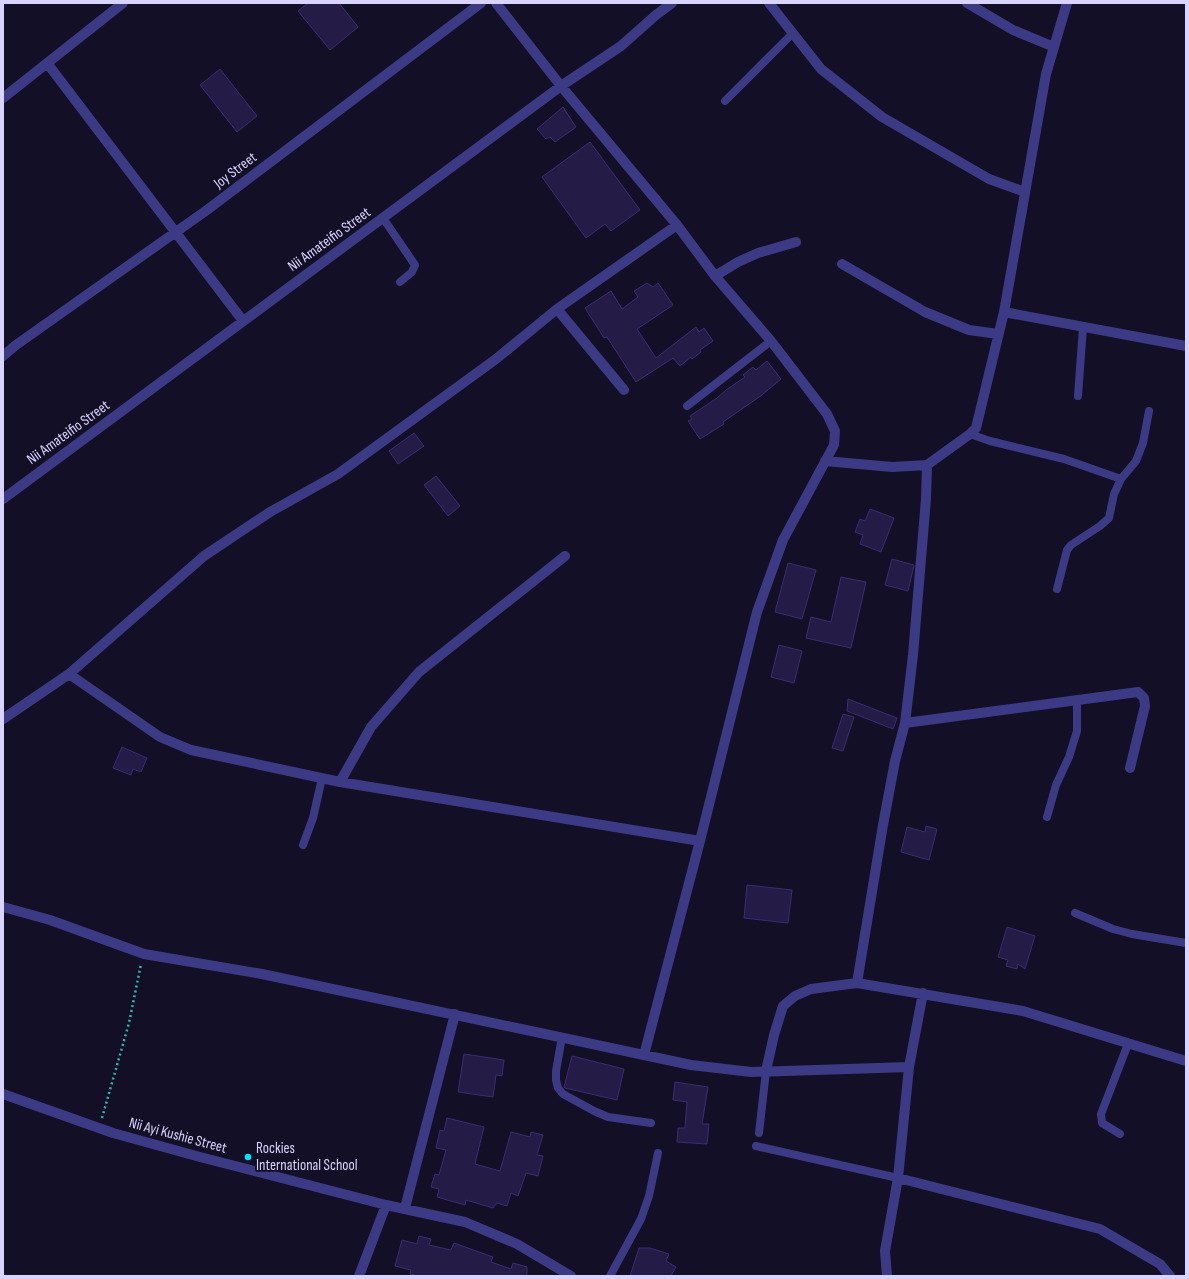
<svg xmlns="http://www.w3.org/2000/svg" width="1189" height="1279" font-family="'Sofia Sans Condensed',sans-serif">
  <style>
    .building { fill: #241b47; stroke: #3b2d73 }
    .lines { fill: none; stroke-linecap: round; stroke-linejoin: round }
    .path { stroke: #2fb8b0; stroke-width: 2.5; stroke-dasharray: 2 3; stroke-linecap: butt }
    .service { stroke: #3d3a85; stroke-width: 8 }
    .minor { stroke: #3d3a85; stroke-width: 10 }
    .poi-dot { fill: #00e5ff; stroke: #130f26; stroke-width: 1.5 }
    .labels { text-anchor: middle; stroke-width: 4; stroke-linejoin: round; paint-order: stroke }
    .street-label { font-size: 15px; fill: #d9d4ff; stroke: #130f26 }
    .poi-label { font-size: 15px; fill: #d9d4ff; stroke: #130f26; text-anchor: start }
  </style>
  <rect width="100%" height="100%" fill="#130f26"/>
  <path class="building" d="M308 3H339L358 27 330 50 298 11Z
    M220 69 257 116 237 132 200 85Z
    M563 107 576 127 555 142 550 137 546 139 537 129Z
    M590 142 640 210 611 231 605 224 586 238 542 177Z
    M647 283 653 287 658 283 673 305 637 329 656 358 696 327 699 332 704 328 713 341 700 350 701 352 692 359 691 357 680 366 673 358 636 382 607 337 604 338 585 308 611 291 622 309 638 297 634 291Z
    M767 361 781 379 762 395 723 422 724 424 700 439 688 421 692 419 690 416 717 398 726 390 745 377 743 375 753 367 756 370Z
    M414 433 424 446 398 464 389 451Z
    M436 476 460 506 448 516 424 485Z
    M870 509 894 518 881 552 860 544 863 535 855 532 860 519 865 521Z
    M892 559 914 565 908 591 885 585Z
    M788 563 816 570 802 619 775 612Z
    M841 577 866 582 851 648 806 638 811 617 831 622Z
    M779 645 802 651 794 683 771 677Z
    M848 699 897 718 893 729 847 711Z
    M843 714 854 717 843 751 832 748Z
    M122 747 147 758 141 772 133 769 131 775 113 768Z
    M926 826 937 829 929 860 901 852 907 827 925 832Z
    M747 885 792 890 788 923 744 918Z
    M1007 927 1035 936 1025 969 1018 964 1017 969 1006 966 1008 960 998 957Z
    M464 1054 504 1060 502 1076 496 1075 493 1097 458 1092Z
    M572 1056 624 1069 617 1100 565 1088 564 1087Z
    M675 1082 708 1087 702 1124H709L707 1144 677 1142 678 1128H685L687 1102 673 1100Z
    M447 1118 484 1127 475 1164 500 1171 511 1132 530 1137 531 1132 543 1135 537 1155 543 1156 538 1176 526 1173 518 1196 511 1193 507 1206 497 1203 493 1208 466 1200 465 1205 437 1197 439 1189 431 1187 435 1174 439 1175 446 1150 436 1148 440 1130 444 1131Z
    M419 1236 431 1239 429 1245 451 1250 454 1243 493 1257 491 1262 511 1269 513 1263 527 1267V1276H419L410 1274 411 1270 395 1266 402 1240 417 1244Z
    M639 1248H650L669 1254 666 1261 676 1267 671 1276H630Z"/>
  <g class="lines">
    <path class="path" d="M102 1118 129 1023 141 964"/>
    <path class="service" d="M725 101 793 33
      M383 218 415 265 412 272 400 282
      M1078 396 1083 327
      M687 406 771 341
      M970 434 990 441 1064 459 1121 479
      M1057 589 1067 550 1071 545 1100 526 1109 518 1114 494 1121 479 1136 461 1143 443 1149 411
      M1047 817 1056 785 1069 757 1077 731V701
      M303 845 313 818 322 778
      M1075 913 1113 929 1132 934 1186 943
      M562 1037 556 1071V1080L558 1088 563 1094 594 1111 608 1117 651 1123
      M759 1133 766 1071
      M1120 1134 1102 1123 1101 1114 1128 1044
      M756 1146 898 1178
      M610 1276 641 1219 649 1196 658 1153"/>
    <path class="minor" d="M496 3 561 86 677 225 715 276 771 341 827 414 835 431 834 445 783 540 757 612 700 841 644 1055
      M769 3 821 69 882 117 989 179 1025 192
      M967 3 1013 30 1054 47
      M47 63 243 321
      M3 98 123 3
      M842 264 925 312 969 330 998 334
      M715 276 738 262 758 253 796 242
      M557 309 624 390
      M1004 312 1186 346
      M3 356 16 345 207 210 481 3
      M825 461 892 467 927 465 970 434 976 428 1004 312 1046 74 1067 3
      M3 499 561 86 621 46 656 15 672 3
      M69 674 160 737 191 750 340 782 700 841
      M3 719 69 674 204 556 270 512 338 474 496 359 557 309 677 225
      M905 723 1138 692 1144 698 1145 706 1130 768
      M340 782 371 727 419 672 565 556
      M3 907 50 920 144 954 262 974 691 1065 751 1072 909 1067
      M857 983 883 825 895 761 905 723 913 655 926 499 927 465
      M766 1071 774 1035 783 1006 795 996 811 989 857 983 1023 1011 1186 1061
      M3 1094 113 1133 200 1157 386 1205 465 1222 517 1244 571 1276
      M898 1178 1100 1229 1160 1264 1170 1276
      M405 1208 455 1014
      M359 1276 386 1205
      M887 1276 885 1251 898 1178 909 1067 923 993"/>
  </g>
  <circle class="poi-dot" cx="248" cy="1157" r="4"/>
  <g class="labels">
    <g class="street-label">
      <text transform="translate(235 170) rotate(-37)" y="5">Joy Street</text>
      <text transform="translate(329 239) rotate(-36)" y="5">Nii Amateifio Street</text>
      <text transform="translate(68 432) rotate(-36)" y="5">Nii Amateifio Street</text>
      <text transform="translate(178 1135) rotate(15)" y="5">Nii Ayi Kushie Street</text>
    </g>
    <g class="poi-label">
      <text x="256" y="1153">Rockies<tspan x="256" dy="17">International School</tspan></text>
    </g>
  </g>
  <rect width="1189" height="1279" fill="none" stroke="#d9d4ff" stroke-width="8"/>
</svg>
